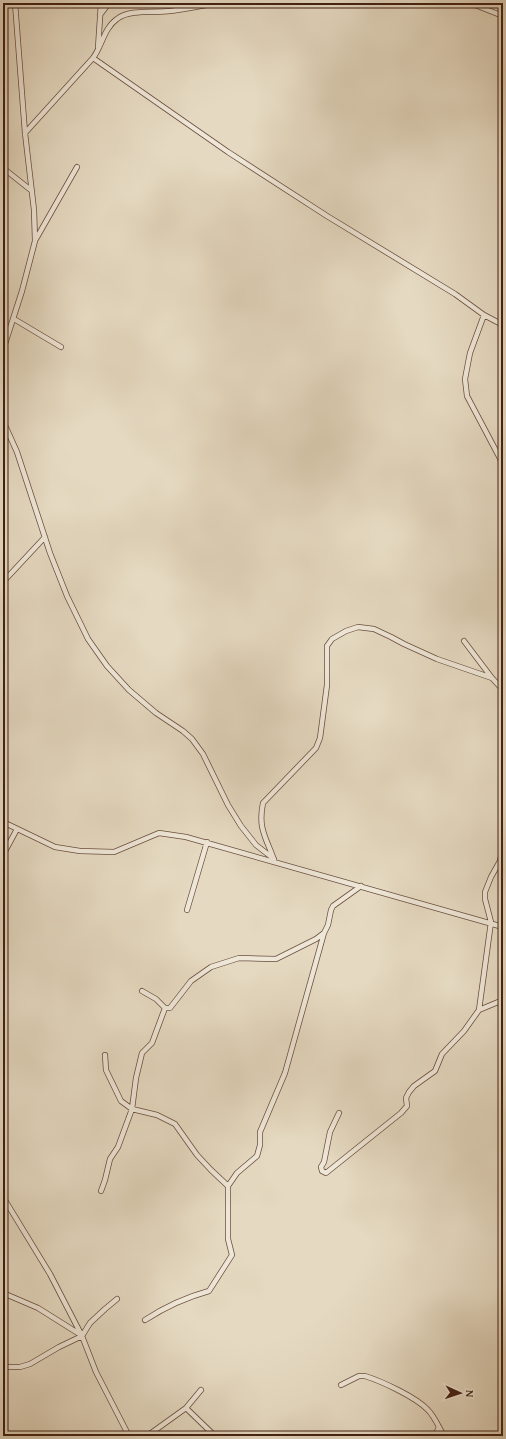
<svg xmlns="http://www.w3.org/2000/svg" width="506" height="1439" font-family="'Gentium Book Plus',serif">
  <style>
    .lines { fill: none; stroke-linecap: round; stroke-linejoin: round }
    .minor-casing { stroke: #6a4e3e; stroke-width: 6 }
    .minor { stroke: #eee6d7; stroke-width: 4.5 }
  </style>
  <rect width="100%" height="100%" fill="#e5d9c1"/>
  <filter id="stains"><feTurbulence type="fractalNoise" baseFrequency=".005" numOctaves="4"/><feColorMatrix values="0 0 0 0 .2 0 0 0 0 .09 0 0 0 0 .02 0 0 0 .5 -.17"/></filter>
  <radialGradient id="worn" r=".72"><stop offset=".6" stop-color="#630" stop-opacity="0"/><stop offset="1" stop-color="#630" stop-opacity=".3"/></radialGradient>
  <g class="lines">
    <g class="minor-casing">
      <path id="minor" d="M470 3 503 16
        M100 15 109 3
        M98 48 101 3
        M93 58 228 152 327 216 455 294 484 315 503 325
        M25 133 93 58C102 46 104 28 117 19 129 9 155 13 170 11 186 9 201 6 216 3
        M3 168 32 191
        M36 239 77 167
        M484 315 470 353 465 379 467 396 503 464
        M14 319 61 347
        M3 350 22 291 35 241 34 210 25 133 15 3
        M3 421 17 452 50 553 67 596 88 639 107 666 129 690 156 713 183 731 192 739 203 754 228 805 241 826 256 845 274 859
        M3 582 45 537
        M464 641 492 678 503 690
        M3 822 55 847 80 851 114 852 159 833 186 837 503 927
        M503 837V847
        M3 855 17 829
        M273 857C265 836 258 827 263 803L316 748 320 738 327 685V646L332 639 346 631 358 627 374 629 391 637 404 644 437 659 492 678
        M187 910 207 842
        M142 991 156 999 165 1008H170L191 981 211 967 239 958 276 959 316 939 324 933 328 925 331 910 333 906 361 886
        M479 1010 491 922 485 899V892L491 877 500 861 503 848
        M105 1055 106 1070 121 1101 132 1109 157 1115 175 1124 197 1155 211 1170 228 1186V1239L232 1255 209 1291C187 1297 165 1307 145 1320
        M339 1113 330 1132 324 1162 321 1167 322 1171 326 1173 401 1113 407 1106 406 1098 409 1092 414 1086 435 1071 442 1054 464 1031 479 1010 503 1000
        M228 1186 237 1173 257 1156 260 1145V1132L285 1073 324 933
        M101 1191 105 1180 110 1159 118 1147 132 1109 136 1078 142 1053 152 1043 165 1008
        M3 1197 50 1274 82 1336 96 1372 129 1436
        M503 1272 502 1279 503 1283
        M3 1293 38 1308 81 1335
        M3 1367H20L30 1364 59 1347 82 1336 90 1323 105 1309 117 1299
        M341 1385 359 1376H365C381 1381 416 1397 428 1410 435 1417 439 1428 444 1436
        M186 1408 215 1436
        M147 1436 186 1408 201 1390
        M435 1436 439 1427"/>
    </g>
    <use href="#minor" class="minor"/>
  </g>
  <rect width="506" height="1439" fill="none" stroke="#e5d9c1" stroke-width="16"/>
  <rect x="4" y="4" width="498" height="1431" fill="none" stroke="#411f12" stroke-width="2"/>
  <rect x="8" y="8" width="490" height="1423" fill="none" stroke="#411f12"/>
  <g transform="translate(460 1393) rotate(93)" stroke="#eee6d7" stroke-width="3" paint-order="stroke">
  <path d="M0-3L7 15L0 10L-7 15Z" fill="#411f12"/>
  <text y="-6" font-size="11" font-weight="bold" text-anchor="middle" fill="#411f12">N</text>
  </g>
  <rect width="100%" height="100%" filter="url(#stains)"/>
  <rect width="100%" height="100%" fill="url(#worn)"/>
</svg>
